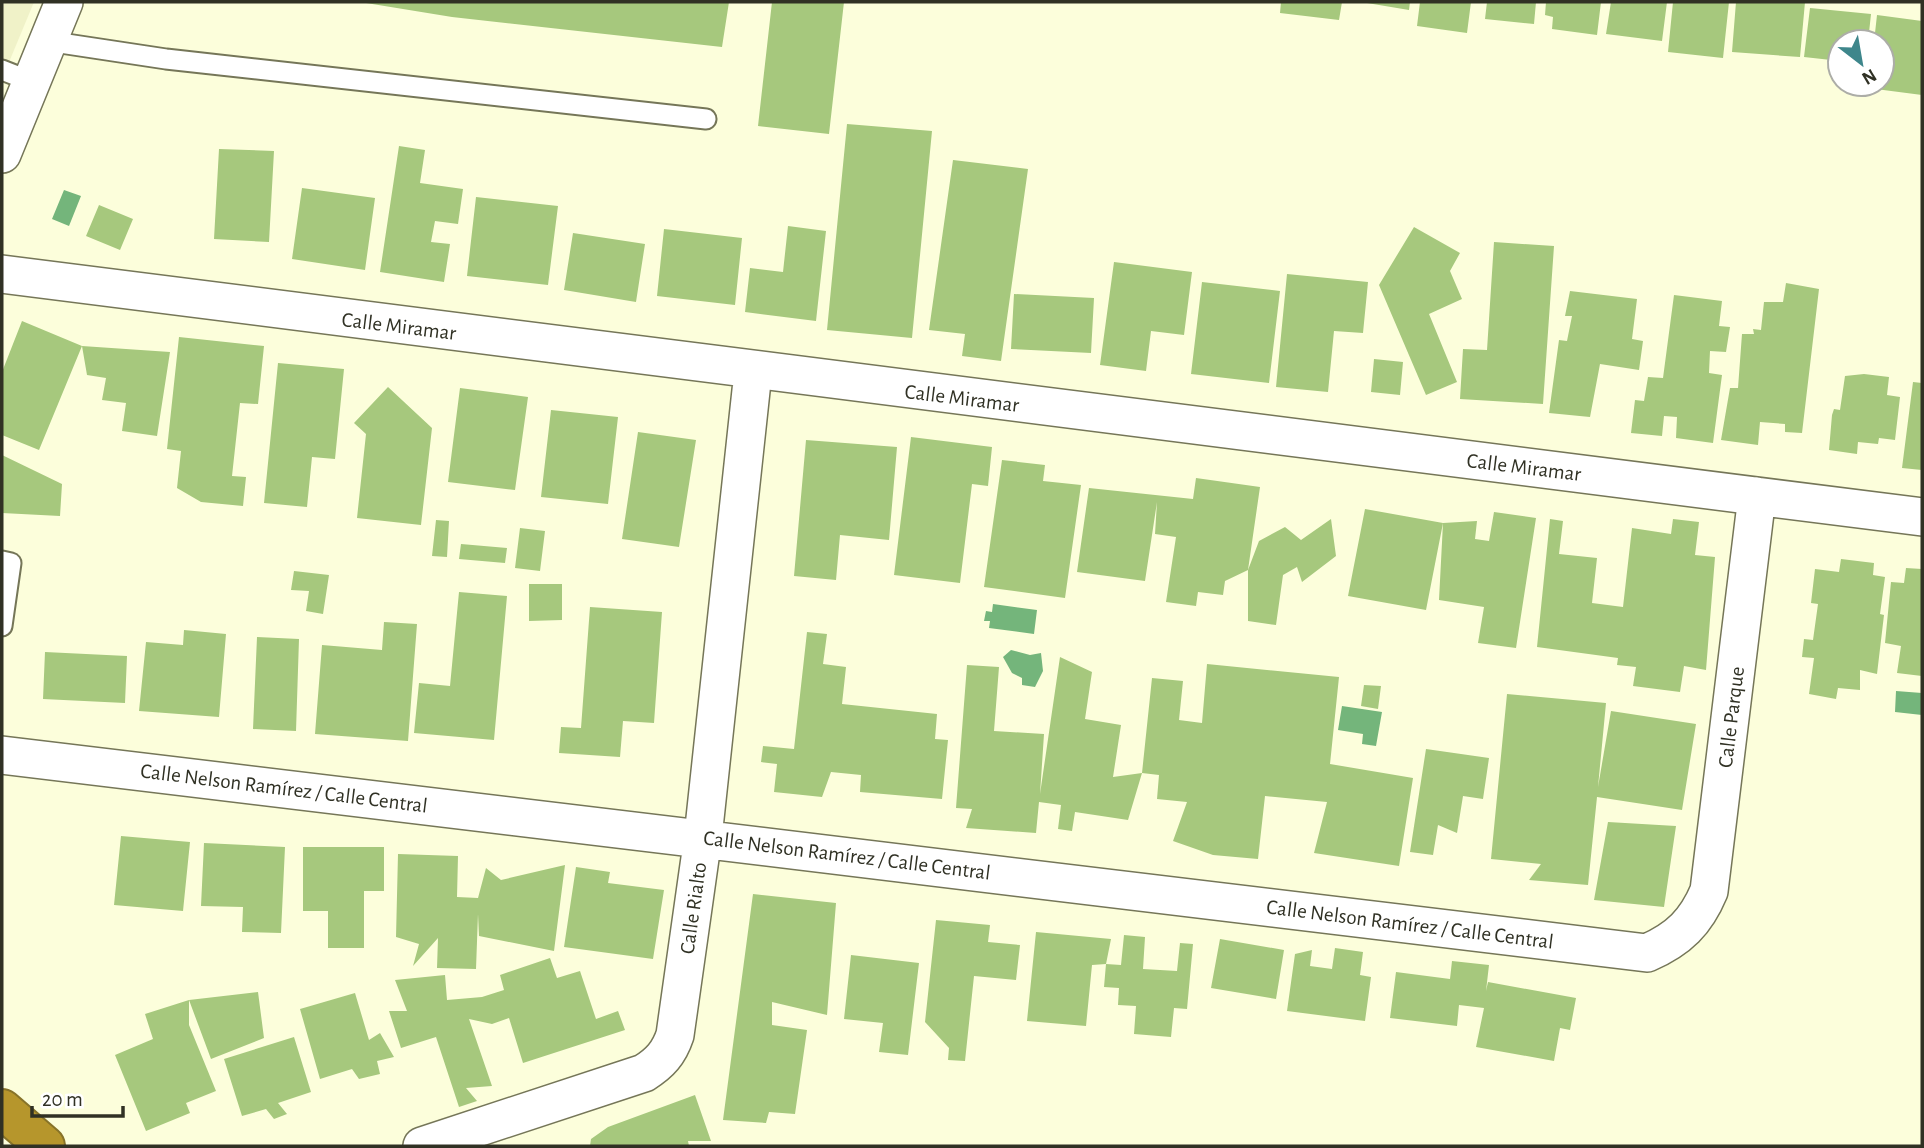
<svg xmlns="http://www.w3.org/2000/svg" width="1924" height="1148" font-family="'Alegreya Sans',sans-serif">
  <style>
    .built { fill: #f0f2c8 }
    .water { fill: #74b57b }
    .building { fill: #a6c87d }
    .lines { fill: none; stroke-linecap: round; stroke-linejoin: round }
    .lane-casing { stroke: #757658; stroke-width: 23 }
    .street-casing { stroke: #757658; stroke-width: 40 }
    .highway-casing { stroke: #877329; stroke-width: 42 }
    .lane { stroke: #fff; stroke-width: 19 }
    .street { stroke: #fff; stroke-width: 37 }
    .highway { stroke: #b6962c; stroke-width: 38 }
    .labels { text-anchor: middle; stroke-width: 7; stroke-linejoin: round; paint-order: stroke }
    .street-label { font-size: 21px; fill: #303124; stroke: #fff }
  </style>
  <rect width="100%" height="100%" fill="#fcfedb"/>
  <path class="built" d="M2 2H34L2 79Z"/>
  <path class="water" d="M64 190 81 196 69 226 52 219Z
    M993 604 1037 610 1034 634 989 628 990 621H984L986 611 992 612Z
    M1011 650 1030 655 1041 653 1043 671 1035 687 1022 685V678L1012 673 1003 657Z
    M1896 691 1922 693V715L1895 712Z
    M1342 706 1382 712 1376 746 1362 744 1363 734 1338 730Z"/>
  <path class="building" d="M360 2H729L722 47 452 17Z
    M772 2H844L829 134 758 126Z
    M1281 2H1342L1339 20 1280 13Z
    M1361 2H1410L1409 10Z
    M1420 2H1471L1467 33 1417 26Z
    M1487 2H1536L1534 24 1485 19Z
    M1546 2H1601L1597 35 1552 29 1553 17 1545 15Z
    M1611 2H1667L1662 41 1606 34Z
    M1673 2H1729L1723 58 1668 52Z
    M1736 2H1805L1800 57 1732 52Z
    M1810 8 1871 14 1868 42H1840V61L1804 57Z
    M1877 15 1922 21V95L1868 88V84H1882V42H1874Z
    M847 124 932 131 912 338 827 330Z
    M399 146 425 150 420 183 463 189 458 224 435 221 431 242 450 244 444 282 380 272Z
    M219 149 274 151 269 242 214 239Z
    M953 160 1028 169 1001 361 962 356 965 334 929 330Z
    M302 188 375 198 365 270 292 259Z
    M476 197 558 206 548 285 467 276Z
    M99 205 133 219 120 250 86 236Z
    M788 226 826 231 816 321 745 312 750 268 783 272Z
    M1414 227 1460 253 1450 271 1462 299 1429 314 1457 382 1426 395 1379 285Z
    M664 229 742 238 735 305 657 296Z
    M573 233 645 244 636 302 564 290Z
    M1494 242 1554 246 1543 404 1460 399 1463 349 1487 350Z
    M1114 262 1192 272 1184 335 1151 331 1146 371 1100 365Z
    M1287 274 1368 282 1363 333 1334 331 1328 392 1276 387Z
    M1202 282 1280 291 1269 383 1191 374Z
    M1786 283 1819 289 1802 433 1785 432V424L1760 422 1758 445 1721 440 1730 388H1738L1742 334H1754L1753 329 1761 330 1764 302H1783Z
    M1570 291 1637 299 1632 339 1643 341 1639 370 1600 364 1590 417 1549 413 1559 340 1567 341 1572 316H1565Z
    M1014 294 1094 298 1091 353 1011 349Z
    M1674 295 1722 301 1719 326 1730 327 1726 352 1710 351 1709 373 1722 375 1713 443 1676 438 1677 417 1664 416 1662 436 1631 433 1635 400 1644 401 1648 377 1663 378Z
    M22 321 82 346 39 450 2 435V372Z
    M179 337 264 346 258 404 240 403 232 476 246 477 243 506 201 502 177 488 181 451 167 449Z
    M82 346 170 352 157 436 122 431 126 403 102 400 106 378 87 375Z
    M1374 359 1403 362 1400 395 1371 392Z
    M278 363 344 369 335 459 312 457 307 507 264 503Z
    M1864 374 1889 377 1887 395 1900 397 1895 440 1879 438 1878 444 1858 442 1857 454 1829 450 1832 415 1834 409 1840 410 1845 376Z
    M1913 382 1922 383V470L1902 468Z
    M388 387 432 428 421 525 357 518 366 434 354 423Z
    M460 388 528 397 515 490 448 482Z
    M551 410 618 417 608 504 541 497Z
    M638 432 696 440 679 547 622 539Z
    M911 437 992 447 988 486 972 484 960 583 894 575Z
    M806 440 897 447 889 540 840 535 836 580 794 576Z
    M2 455 62 484 60 516 2 513Z
    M1002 460 1045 465 1043 481 1081 485 1065 598 984 587Z
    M1196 478 1260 487 1248 570 1225 581 1223 595 1198 592 1196 606 1166 602 1176 537 1155 534 1157 502 1145 581 1077 572 1089 488 1193 499Z
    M1365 509 1443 523 1426 610 1348 596Z
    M1494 512 1536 518 1516 648 1478 643 1484 607 1439 600 1443 523 1477 521 1475 539 1489 541Z
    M1331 519 1336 556 1302 582 1297 567 1283 575 1276 625 1248 621V570L1259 541 1285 527 1301 540Z
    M1550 519 1563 521 1559 554 1597 558 1592 603 1623 607 1632 528 1671 534 1673 519 1699 522 1695 555 1715 557 1706 670 1684 666 1680 692 1633 686 1636 667 1617 665 1618 658 1537 647Z
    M436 520 449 521 447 557 432 556Z
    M520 528 545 531 540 571 515 568Z
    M461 544 507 548 505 563 459 559Z
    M1841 559 1874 563 1873 575 1885 577 1880 614 1884 615 1877 674 1860 670V690L1838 688 1836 699 1809 694 1814 658 1802 657 1804 639 1813 640 1818 604 1811 603 1815 569 1839 572Z
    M1906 568 1922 569V676L1897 673 1901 646 1885 643 1891 582 1904 583Z
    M294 571 329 575 323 614 306 611 309 591 291 590Z
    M529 584H562V620L529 621Z
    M459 592 507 596 494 740 414 733 419 683 450 686Z
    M590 607 662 612 654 723 623 721 620 757 559 753 561 727 581 728Z
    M384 622 417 624 408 741 315 734 322 645 382 650Z
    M184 630 226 634 219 717 139 711 146 642 183 645Z
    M807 632 827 634 823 664 846 667 842 704 937 714 935 739 948 740 942 799 860 792 861 775 831 772 822 797 774 792 777 764 761 762 763 746 794 749Z
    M257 637 299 639 296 731 253 729Z
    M45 652 127 656 125 703 43 699Z
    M1060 657 1092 672 1085 719 1121 725 1113 777 1142 773 1152 678 1183 681 1179 720 1202 723 1207 664 1339 677 1330 764 1413 778 1399 866 1314 853 1327 802 1265 796 1258 859 1213 855 1173 841 1187 802 1157 799 1159 775 1142 773 1128 820 1075 812 1072 831 1058 829 1061 805 1039 802 1036 833 966 828 972 809 956 808 967 665 999 667 994 731 1044 734 1040 794Z
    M1364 685 1381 686 1378 709 1361 706Z
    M1507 694 1606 703 1598 787 1611 711 1696 724 1682 810 1597 797 1588 885 1529 880 1541 864 1491 859Z
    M1426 749 1489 758 1483 799 1463 796 1457 833 1438 825 1433 855 1410 852Z
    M1608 822 1676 826 1664 907 1594 900Z
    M121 836 190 842 183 911 114 905Z
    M204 843 285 847 281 933 242 932 243 907 201 906Z
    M303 847H384V891H364V948H328V911H303Z
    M398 854 458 856 457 897 478 898 486 868 501 880 565 865 554 951 479 936 478 914 476 969 437 968 438 938 413 966 419 944 396 937Z
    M576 867 610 872 608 883 664 890 653 959 564 947Z
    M753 894 836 903 827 1015 772 1002V1025L807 1030 795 1114 769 1112 766 1123 723 1120Z
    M936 920 990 925 988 942 1020 945 1016 980 974 976 965 1061 948 1060 949 1048 925 1022Z
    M1036 932 1111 939 1106 964 1092 965 1086 1026 1027 1021Z
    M1124 935 1145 937 1143 969 1177 971 1180 943 1193 944 1187 1009 1174 1008 1171 1037 1134 1034 1136 1006 1118 1005 1119 988 1104 987 1106 964 1121 965Z
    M1220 939 1284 950 1276 999 1211 988Z
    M1335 948 1363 952 1360 975 1371 977 1365 1021 1287 1011 1295 954 1312 950 1310 966 1332 969Z
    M851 955 919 963 908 1055 879 1052 883 1023 844 1019Z
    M550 958 557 978 580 971 596 1019 618 1011 625 1030 523 1063 509 1018 492 1024 469 1019 492 1086 466 1088 477 1101 459 1107 436 1037 401 1048 389 1011H407L395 980 445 975 447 1000 482 997 504 990 500 975Z
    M1452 961 1489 965 1486 991 1488 982 1576 998 1570 1030 1560 1028 1554 1061 1476 1047 1484 1008 1459 1005 1457 1026 1390 1018 1396 972 1450 979Z
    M258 992 264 1038 211 1059 189 1000V1025L216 1091 186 1103 190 1113 146 1131 115 1055 153 1039 145 1014 189 1000Z
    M355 993 369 1040 380 1033 394 1057 377 1061 380 1074 359 1079 352 1069 320 1079 300 1009Z
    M294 1037 311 1092 278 1103 287 1114 274 1119 266 1109 242 1116 224 1059Z
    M695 1095 711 1141H688L689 1146H590L591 1139 608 1127Z"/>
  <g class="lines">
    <g class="lane-casing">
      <path id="lane" d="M47 41 166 59 706 119
        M2 70 30 81
        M2 561 11 563 2 626"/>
    </g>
    <g class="street-casing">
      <path id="street" d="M2 154 64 2
        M2 274 1922 517
        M2 755 1647 953C1679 939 1696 922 1709 891L1757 496
        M422 1146 644 1073C660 1063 669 1053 675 1035L703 837 753 372"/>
    </g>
    <g class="highway-casing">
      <path id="highway" d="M2 1109 45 1146"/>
    </g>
    <use href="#lane" class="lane"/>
    <use href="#street" class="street"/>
    <use href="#highway" class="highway"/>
  </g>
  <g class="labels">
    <g class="street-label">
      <text transform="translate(399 326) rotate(7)" y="7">Calle Miramar</text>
      <text transform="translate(962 398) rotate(7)" y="7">Calle Miramar</text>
      <text transform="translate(1524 467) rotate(7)" y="7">Calle Miramar</text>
      <text transform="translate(1731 717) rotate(-83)" y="7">Calle Parque</text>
      <text transform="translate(284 788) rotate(7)" y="7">Calle Nelson Ramírez / Calle Central</text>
      <text transform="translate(847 855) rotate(7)" y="7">Calle Nelson Ramírez / Calle Central</text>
      <text transform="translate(693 908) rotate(-82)" y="7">Calle Rialto</text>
      <text transform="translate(1410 924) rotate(7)" y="7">Calle Nelson Ramírez / Calle Central</text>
    </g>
  </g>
  <rect width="1924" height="1148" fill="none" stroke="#303124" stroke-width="7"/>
  <g transform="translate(1861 63) rotate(149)"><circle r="33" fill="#ffffff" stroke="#acada7" stroke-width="2"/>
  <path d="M0-5L12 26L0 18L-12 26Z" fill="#3e868b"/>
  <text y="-10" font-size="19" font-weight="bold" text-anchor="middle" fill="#303124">N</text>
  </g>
  <path d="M32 1106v10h91v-10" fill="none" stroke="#303124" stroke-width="3.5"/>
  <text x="42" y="1106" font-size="21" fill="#303124" stroke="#ffffff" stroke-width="5" paint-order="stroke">20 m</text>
</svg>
